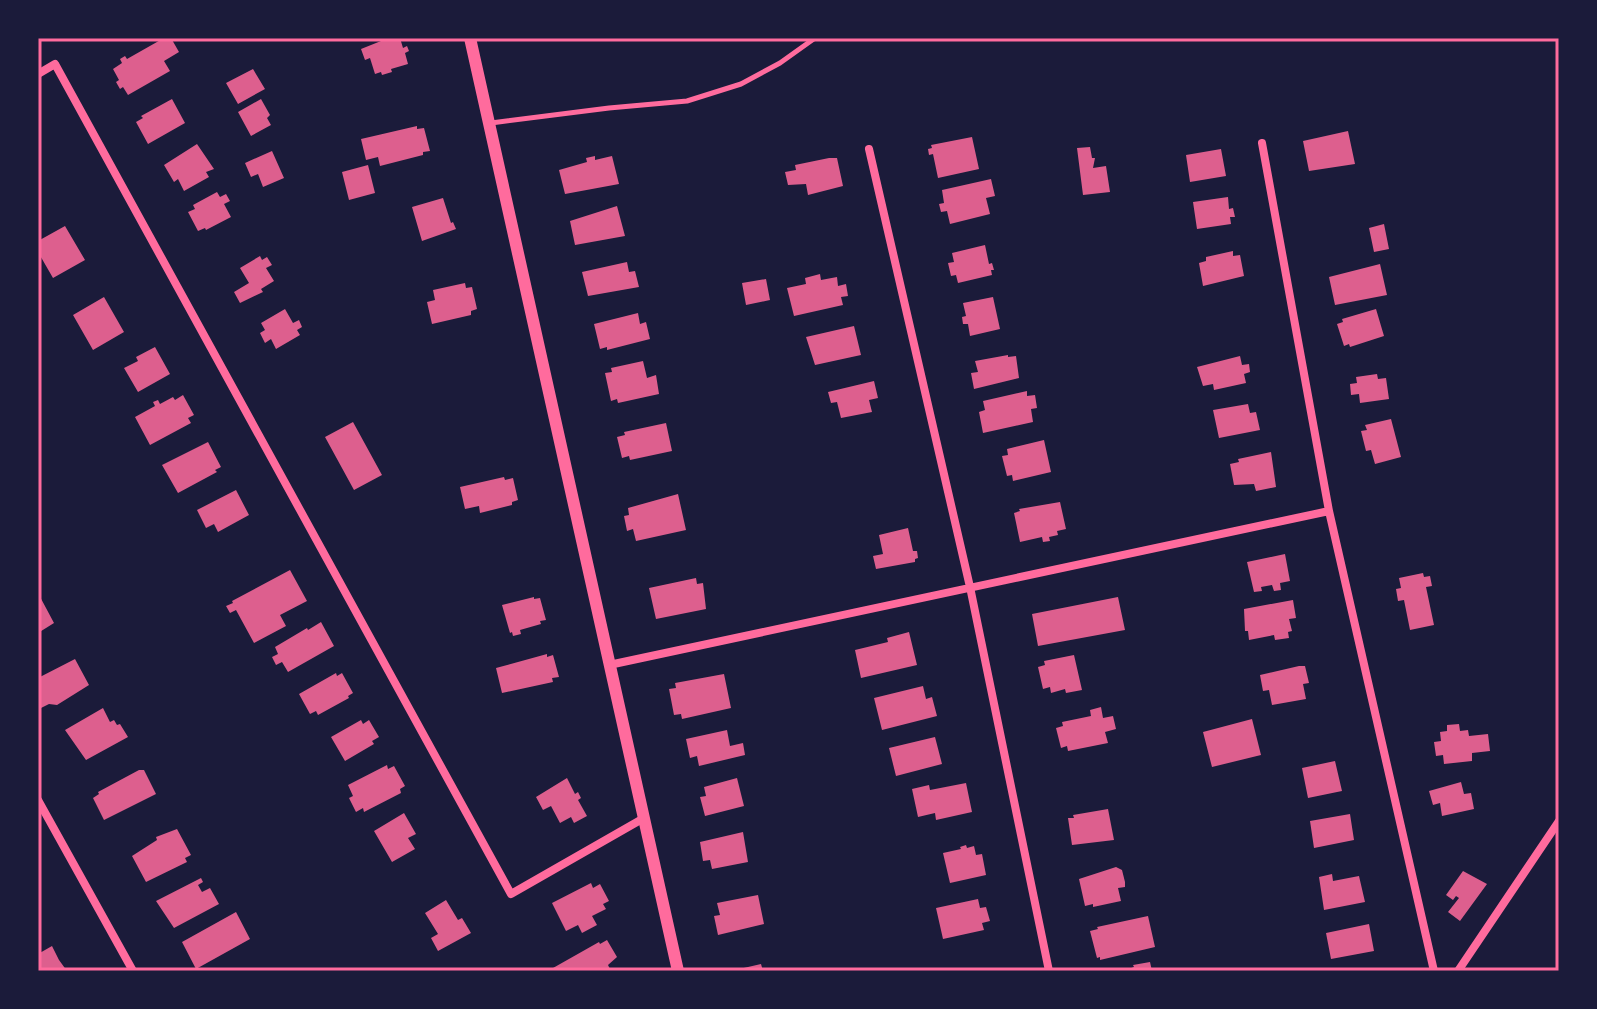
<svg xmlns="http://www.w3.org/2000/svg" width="1597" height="1009" font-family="'Exo 2',sans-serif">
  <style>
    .building { fill: #dd5f8e }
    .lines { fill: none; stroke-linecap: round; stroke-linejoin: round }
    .service { stroke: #ff6b9d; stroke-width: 5 }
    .minor { stroke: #ff6b9d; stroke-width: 8 }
    .tertiary { stroke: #ff6b9d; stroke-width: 12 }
    .neatline { fill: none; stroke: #ff6b9d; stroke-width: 3 }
  </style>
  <rect width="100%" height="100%" fill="#1b1b3a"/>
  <path class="building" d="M164 38H171L179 52 164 61 170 71 128 95 123 87 120 89 116 82 119 80 113 69 122 63 120 59 125 56 127 59Z
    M380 38H400L403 48 407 46 409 51 405 53 408 64 391 69 392 72 382 75 381 72 375 74 370 58 365 60 361 49 381 41Z
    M253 69 265 89 238 104 226 83Z
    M172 99 185 123 148 144 136 122 143 118 141 116Z
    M261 99 270 115 267 118 271 125 251 136 238 112Z
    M417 126V129L424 128 430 151 423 152V155L380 166 378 157 366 160 361 139Z
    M1348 131 1355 164 1309 171 1303 141Z
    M972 137 979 169 938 178 933 154 929 155 928 149 932 148 931 145Z
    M197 144 214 169 206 172 209 177 184 191 178 179 174 182 164 165Z
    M1090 147 1092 158H1095L1093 168 1106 166 1110 192 1083 195 1077 148Z
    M1221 149 1226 176 1190 182 1186 155Z
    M272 151 284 178 263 187 258 174 251 177 245 163Z
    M595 156V160L612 156 619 184 565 194 559 170 587 162 586 158Z
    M829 158H837L843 186 808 195 806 184 788 185 785 172 796 170 795 165Z
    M368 165 375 193 349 200 342 172Z
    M991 179 995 196 986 198 990 214 950 224 947 211 941 212 939 204 944 203 942 190Z
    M217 192 220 197 226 194 230 201 224 204 231 217 206 230 205 228 198 231 188 212 195 209 193 205Z
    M1228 197 1229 209 1233 208 1235 217H1230L1231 224 1197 229 1193 202Z
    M443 198 451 223 453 222 456 229 422 241 412 207Z
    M617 206 625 236 575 245 570 221Z
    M1384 224 1389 249 1374 252 1369 228Z
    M65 226 85 260 53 278 38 252V241Z
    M985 245 989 264 992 263 994 270H991L992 275 958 283 956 275 951 276 948 263 954 262 952 253Z
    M1233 251V256L1240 255 1244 276 1203 286 1199 263 1206 261V257Z
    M260 256 262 260 267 257 272 265 266 268 274 281 261 289 263 292 240 303 234 292 249 283 240 268Z
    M627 262 629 272 635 271 639 287 588 296 582 272Z
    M1380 264 1387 295 1335 305 1329 277Z
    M820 274 821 280 837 277 838 286 846 284 848 296 841 297 843 305 794 316 787 288 806 284 805 278Z
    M766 279 770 300 746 305 742 283Z
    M465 283 466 288 472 287 477 309 471 311V315L432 324 427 302 435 300 433 290Z
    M104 297 124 332 93 350 73 315Z
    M993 297 1000 329 970 336 968 324H963L962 317 966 316 963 303Z
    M285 309 293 323 299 320 302 327 297 330 300 335 276 349 271 339 265 343 260 333 265 330 261 323Z
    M1376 309 1384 336 1350 347 1349 344 1344 346 1337 324 1343 322 1342 319Z
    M638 313 640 324 646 322 650 339 607 350V347L600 349 594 324Z
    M854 326 861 355 815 365 806 337Z
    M155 347 170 374 138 392 124 368 138 361 136 357Z
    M1008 355V357L1016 356 1019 378 974 389 971 373 978 372 975 361Z
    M1240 356 1242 365 1249 364 1250 372 1244 374 1246 383 1214 390 1213 384 1203 386 1197 367Z
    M643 361 647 378 656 375 659 394 618 403 617 399 611 401 605 373 612 372 611 368Z
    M1377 374 1378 379 1386 378 1389 399 1360 403 1359 394 1351 395 1350 384 1357 383 1356 377Z
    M874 381 878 398 869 400 872 412 841 418 837 402 831 403 828 392Z
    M1027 391V396L1035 395 1037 408 1031 409 1033 422 983 433 979 412 985 410 983 401Z
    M183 395 194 415 188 418 191 423 150 445 135 417 155 406 153 402 158 400 160 404 173 397 175 400Z
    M1248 404 1250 413 1256 412 1260 430 1219 438 1213 410Z
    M1391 419 1401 457 1375 464 1371 450 1366 451 1361 431 1367 430 1365 425Z
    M353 422 382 475 354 490 325 437Z
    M666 423 672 451 630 460 629 456 622 458 617 437 625 435 624 432Z
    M1044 440 1051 472 1013 481 1012 475 1007 476 1002 456 1008 455 1007 449Z
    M208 442 221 467 215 470 217 472 178 493 162 465Z
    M1271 452 1276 487 1256 491 1254 484 1234 485 1230 464 1239 462 1238 459Z
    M504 477 505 480 513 478 518 500 512 502V505L480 513 479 506 465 509 460 487Z
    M236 490 249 515 218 532 214 524 206 528 197 510Z
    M678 494 686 530 636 541 633 529 627 531 624 516 629 515 628 508Z
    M1060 502 1066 529 1057 531 1058 535 1049 537 1050 541 1043 542 1042 537 1020 542 1014 513 1020 511 1019 509Z
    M908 528 913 551H917L918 558 915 559V562L876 569 873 556 883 554 879 535Z
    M1285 554 1290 581 1280 583 1281 590 1274 591 1272 585 1261 587 1262 591 1254 592 1247 562Z
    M290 570 307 601 280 615 286 626 254 643 236 610 230 613 226 606 233 603 232 601Z
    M1423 573 1424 577 1430 576 1432 586 1426 587 1434 625 1410 630 1404 600 1398 601 1396 589 1401 588 1399 578Z
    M696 578 697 584 703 583 706 609 656 619 649 588Z
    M38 593 54 623 38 633Z
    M534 597V599L540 598 546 620 540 621 541 624 520 630 521 634 513 636 512 632 510 633 502 605Z
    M1118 597 1125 630 1038 646 1032 614Z
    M1293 600 1296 618 1289 619 1292 631 1288 632 1289 638 1275 640 1274 635 1249 640 1248 631H1245L1244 609Z
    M321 622 334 646 288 672 282 662 276 665 272 657 278 654 275 647 307 628 308 630Z
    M909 632 917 665 861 678 855 650 888 642 887 638Z
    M547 654V657L553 655 559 677 552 678 553 682 502 693 496 668Z
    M1074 655 1082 690 1066 693 1065 689 1051 693 1050 687 1043 689 1038 667 1045 665 1044 661Z
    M75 659 89 685 57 705 49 704 41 708 38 703V678Z
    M1299 666H1305L1309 683 1303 684 1306 699 1272 705 1269 690 1263 691 1260 675Z
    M336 673 337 676 342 673 353 693 348 696 349 698 318 715 316 711 310 714 299 694Z
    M724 674 731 708 682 719 681 714 674 715 669 689 676 688 675 683Z
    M923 686 926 699 932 697 937 716 882 730 874 698Z
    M1101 707 1103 718 1113 716 1116 729 1105 732 1108 743 1068 751 1067 746 1061 748 1056 728 1063 726 1062 722 1091 716 1090 710Z
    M103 708 110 722 114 720 117 725 120 724 128 737 86 760 65 730Z
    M1252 719 1261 755 1212 767 1203 732Z
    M361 720 363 724 369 720 379 737 372 741 374 744 345 761 331 737Z
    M1459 724 1460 731 1468 730 1469 736 1488 734 1490 751 1472 753V761L1444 764 1443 755 1436 756 1434 742 1441 741 1440 732 1447 731V725Z
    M727 730 730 746 743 743 745 755 699 766 697 756 690 758 686 739Z
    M935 737 942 764 896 776 889 748Z
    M1335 761 1342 791 1308 798 1302 768Z
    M387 765 388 769 394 766 405 786 400 789 401 793 364 812 363 808 356 812 349 798 353 796 348 785Z
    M139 770H144L156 794 104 820 93 798 99 794 98 792Z
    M567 778 575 794 578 792 581 798 578 800 587 816 574 823 571 817 560 823 551 806 543 810 536 797Z
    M737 778 744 806 705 816 700 797 706 796 704 787Z
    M1461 782 1464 794 1471 793 1474 809 1442 816 1440 803 1433 805 1429 791Z
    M966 783 972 812 936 820 935 813 918 817 912 789 929 785 930 790Z
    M1108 809 1114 840 1072 845 1068 818H1074L1073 815Z
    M404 813 416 834 408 838 415 849 392 862 374 831Z
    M1350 814 1354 840 1314 848 1310 821Z
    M177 829 191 855 185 858 187 862 146 882 132 856 157 840 156 837Z
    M743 832 748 862 712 869 710 860 703 861 700 842Z
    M966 845 967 848 974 846 976 855 982 854 986 875 950 883 943 853 961 849 960 847Z
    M1116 867 1122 870 1125 882V887L1118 888 1121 901 1093 907V904L1085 906 1079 879Z
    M1463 871 1487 884 1460 921 1448 912 1459 898 1456 896 1453 900 1446 895Z
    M1332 874 1333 881 1359 876 1365 902 1324 910 1319 877Z
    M201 878 203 882 198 885 202 892 210 888 219 904 174 928 156 901Z
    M591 883 593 888 600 884 609 901 603 904 606 909 592 916 597 925 582 933 578 925 566 931 552 903Z
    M758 895 764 924 718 935 714 916 720 915 717 903Z
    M978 899 980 908 986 907 990 921 982 923 984 930 943 939 936 908Z
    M446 900 458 920 462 918 471 933 438 951 431 938 438 934 425 913Z
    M236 912 250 939 196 969 182 942Z
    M1148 916 1155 947 1100 960V957L1097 958 1090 931 1098 929 1097 927Z
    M1369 924 1374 951 1331 959 1326 933Z
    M607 940 617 957 608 965 611 971H555L553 968 599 942 600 944Z
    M52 946 59 960 67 971H38V954Z
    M1150 962 1152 971H1123L1134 967 1133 965Z
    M761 964 763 971H735V970Z"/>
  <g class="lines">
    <path class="service" d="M491 123 609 108 687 101 741 84 780 63 815 38"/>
    <path class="minor" d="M38 74 55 64 511 894 644 818
      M1262 143 1329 511 1434 971
      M869 149 970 587 1049 971
      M609 665 1329 511
      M38 800 133 971
      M1458 971 1559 821"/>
    <path class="tertiary" d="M470 38 678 971"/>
  </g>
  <rect width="1597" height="1009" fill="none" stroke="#1b1b3a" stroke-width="80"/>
  <rect x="40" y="40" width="1517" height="929" class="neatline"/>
</svg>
